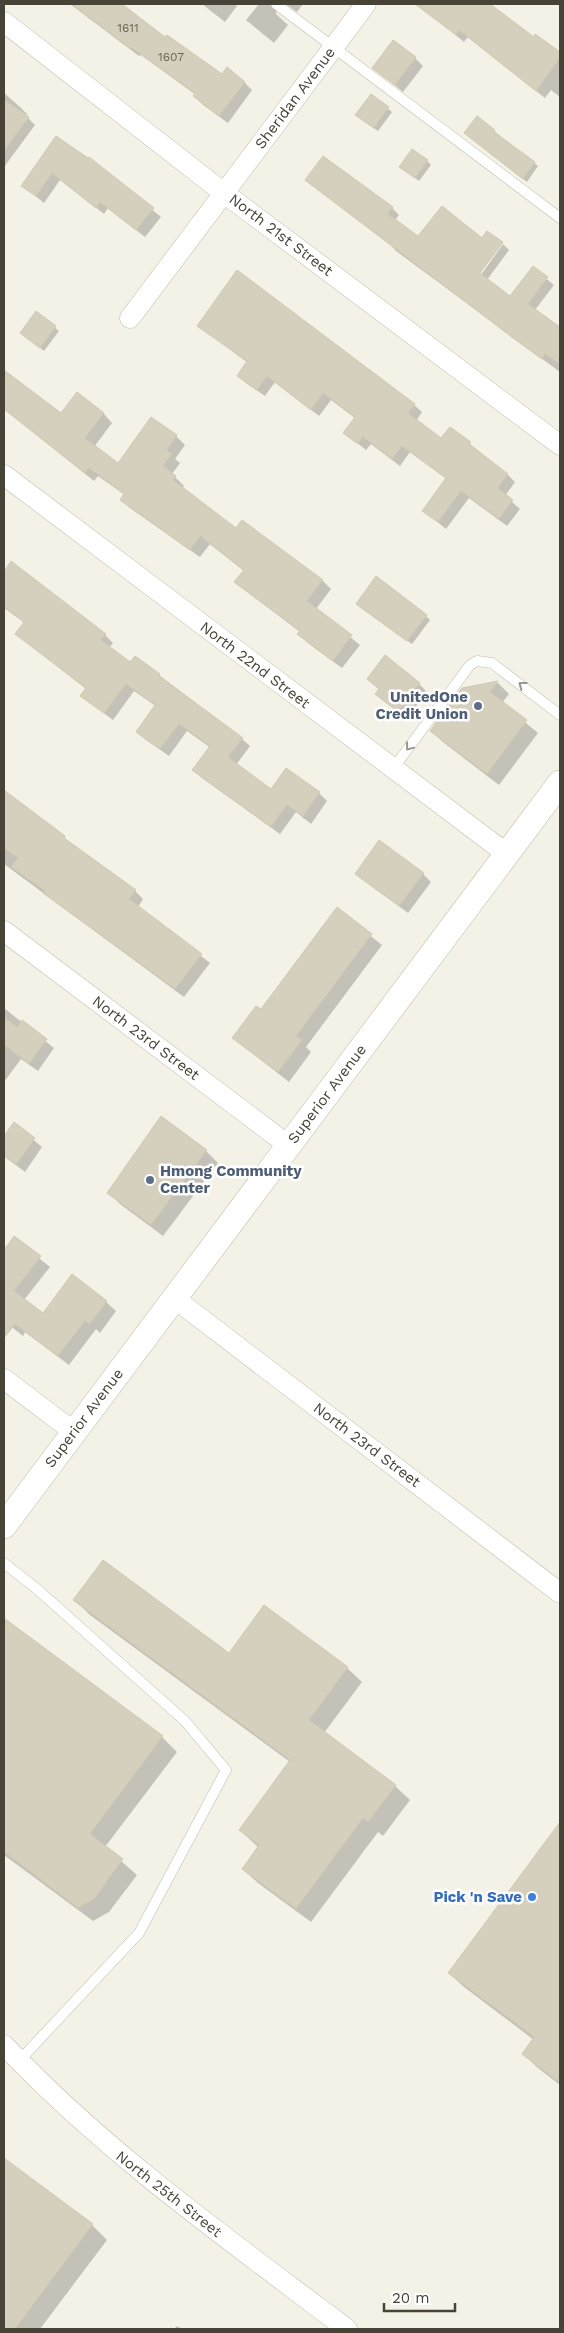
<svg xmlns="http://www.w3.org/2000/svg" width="564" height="2333" font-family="'Work Sans',sans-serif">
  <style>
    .shadow { fill: #0003 }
    .building { fill: #d5cfbd; stroke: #d0c8b0 }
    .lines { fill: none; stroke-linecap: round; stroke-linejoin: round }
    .service-casing { stroke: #bfbbaa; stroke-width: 11 }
    .minor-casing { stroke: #bfbbaa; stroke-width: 21 }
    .tertiary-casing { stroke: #bfbbaa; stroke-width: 26 }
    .service { stroke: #fff; stroke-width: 10 }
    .minor { stroke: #fff; stroke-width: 20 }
    .tertiary { stroke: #fff; stroke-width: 25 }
    .oneway { stroke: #9a9890 }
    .service-dot { fill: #5c6f8a; stroke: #fff; stroke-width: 2 }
    .shop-dot { fill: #3f7fe0; stroke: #fff; stroke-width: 2 }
    .labels { text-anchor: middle; stroke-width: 5; stroke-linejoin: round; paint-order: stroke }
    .number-label { font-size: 12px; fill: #6a6658 }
    .street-label { font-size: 15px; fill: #474336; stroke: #fff }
    .service-label { font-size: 15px; font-weight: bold; fill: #4e5e75; stroke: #fff; text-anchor: end }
    .shop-label { font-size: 15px; font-weight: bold; fill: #366cbe; stroke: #fff; text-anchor: end }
  </style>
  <rect width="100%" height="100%" fill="#f4f2e7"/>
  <path class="shadow" d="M70 4H120L166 39 222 76 245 83 252 90 228 123 202 104 195 96 196 95 141 55 139 56Z
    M202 4H235L237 6 225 22Z
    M259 4H283L277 6 276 14 288 25 274 43 246 20Z
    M286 4H303L297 12Z
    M435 4H479L534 38 536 36 560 54V97L551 90 545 98 468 37 464 42 428 12Z
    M415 58 423 66 403 92 374 68Z
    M4 93 20 107 27 114 26 116 35 125 4 167Z
    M371 96 392 112 378 131 361 119Z
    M494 131 538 166 527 182 470 137Z
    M56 137 88 160 89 158 161 217 145 237 108 208 104 214 60 180 44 203 23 186Z
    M427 161 431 165 419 181 405 171Z
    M307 180 392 208 399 215 395 220 478 279 503 244 509 250 487 280 510 298 533 268 554 285 535 310 559 328 560 326V372L396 251 390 243Z
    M237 271 414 405 422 412 416 421 441 440 450 428 508 475 515 482 505 496 520 509 507 526 469 498 446 529 424 511 447 479 410 452 400 466 371 444 366 450 345 433 355 418 331 400 319 416 275 382 265 396 246 383 239 375 248 363 199 326Z
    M37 313 59 331 44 351 21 333Z
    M4 372 61 415 77 394 104 414 112 423 94 447 118 465 176 436 185 445 175 459 180 463 172 474 184 486 182 488 236 530 322 580 331 589 316 609 360 645 342 668 308 643 299 634 300 632 245 590 236 582 244 571 210 544 200 557 130 508 122 500 125 495 98 476 94 481 4 409Z
    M4 570 105 635 113 643 109 648 130 664 159 675 242 739 250 746 236 765 271 791 287 770 319 793 327 801 311 824 296 812 280 834 202 778 194 770 211 748 187 731 169 756 146 740 138 732 156 706 134 691 113 720 90 703 82 696 86 689 17 634 25 623 4 608Z
    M361 608 426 616 430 620 412 644Z
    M368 679 419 684 427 692 406 719 377 694 380 690Z
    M498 683 509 694 502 703 538 733 499 785 443 742 431 731 463 689Z
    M4 793 135 891 143 899 138 907 210 963 184 997 4 864Z
    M356 874H423L431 882 408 913Z
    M337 909 382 945 306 1047 311 1052 289 1082 233 1038 261 1011Z
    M4 1008 54 1048 38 1071 21 1059 4 1082Z
    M14 1124 42 1147 25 1172 4 1156V1138Z
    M206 1151 218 1163 163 1236 120 1204 109 1193Z
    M14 1238 50 1267 24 1300 44 1315 106 1302 116 1311 100 1333 96 1329 69 1365 25 1332 23 1336 4 1321V1252Z
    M75 1600 229 1655 347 1668 362 1682 324 1733 395 1786 410 1800 383 1836 378 1832 311 1922 258 1883 243 1869 259 1848 240 1830 290 1762 90 1615Z
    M8 1623 162 1737 177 1752 105 1847 137 1875 109 1912 93 1921 4 1855V1629Z
    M560 1824V2085L538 2068 523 2054 534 2040 464 1987 449 1973Z
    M9 2163 92 2225 107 2240 40 2329H4V2170Z
    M177 2326 182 2329H174Z"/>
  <path class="building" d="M71 4H122L165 37 167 35 222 74 227 67 245 82 219 116 193 96 195 93 132 48 131 49Z
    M415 4H490L534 37 535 34 560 52V58L536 91 459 30 456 35Z
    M393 40 416 57 395 85 372 68Z
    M371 94 389 107 374 128 355 115Z
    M4 99 29 117 4 151Z
    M477 116 495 130 494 132 535 162 523 179 464 133Z
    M56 136 88 158 89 157 154 208 136 230 100 202 96 208 52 173 36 196 21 186Z
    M412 149 428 160 415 178 399 167Z
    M323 156 393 207 388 214 418 236 442 206 482 238 487 231 503 242 480 273 510 296 533 266 548 277 528 304 560 327V364L545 354 542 359 513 338 305 180Z
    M237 270 415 404 408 413 441 438 450 427 471 442 469 444 508 474 498 488 513 500 499 519 461 491 438 522 422 511 446 478 402 446 392 459 363 437 358 444 343 433 355 417 323 393 311 410 267 376 257 390 237 376 247 361 197 326Z
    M36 311 56 326 40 348 20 333Z
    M4 370 61 413 77 392 104 413 85 438 118 463 151 417 177 435 167 450 172 454 163 466 176 476 173 480 236 528 242 520 323 580 307 601 352 635 333 661 297 634 300 631 234 582 244 570 200 536 190 550 120 500 124 494 89 468 85 473 4 409Z
    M11 561 106 634 101 640 130 662 135 656 160 674 159 676 243 738 228 757 271 789 286 768 320 792 303 816 287 805 271 827 192 770 210 746 179 724 160 749 136 732 155 705 126 684 104 713 80 696 86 688 15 634 24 622 4 607V572Z
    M376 576 427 615 407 641 356 604Z
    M385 655 420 683 398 712 375 694 379 689 367 679Z
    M498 681 490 692 527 720 487 774 430 731 462 688Z
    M4 790 65 836 64 838 136 890 129 899 202 954 175 989 43 893 45 891 11 867 18 858 4 848Z
    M379 840 424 873 399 906 355 874Z
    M337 907 372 934 296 1036 302 1040 278 1072 232 1038 256 1006 261 1009Z
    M4 1017 17 1027 22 1020 47 1039 29 1064 4 1045Z
    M161 1116 207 1150 151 1225 107 1193Z
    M14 1122 35 1138 16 1165 4 1156V1136Z
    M14 1236 41 1256 14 1291 43 1313 72 1274 107 1301 90 1324 85 1321 58 1356 15 1324 4 1338V1250Z
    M103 1560 229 1653 264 1605 348 1667 309 1720 396 1785 368 1822 363 1818 296 1909 242 1869 259 1845 239 1830 290 1760 73 1600Z
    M4 1618 163 1736 90 1834 123 1859 95 1898 78 1908 4 1852Z
    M560 1822V2083L522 2054 534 2037 448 1973Z
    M4 2158 93 2224 15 2329H4Z"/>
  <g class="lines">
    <g class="service-casing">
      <path id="service" d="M276 4 560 218
        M392 770 470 665 477 661 492 663 560 715
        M4 1563 37 1589 185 1721 226 1770 139 1933 19 2061"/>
    </g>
    <g class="minor-casing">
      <path id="minor" d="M4 22 224 193 560 445
        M130 318 366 4
        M4 475 507 854
        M4 931 288 1145
        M174 1298 560 1593
        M4 1379 74 1432
        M4 2045C106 2153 228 2239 347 2329"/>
    </g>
    <g class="tertiary-casing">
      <path id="tertiary" d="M4 1526 560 783"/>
    </g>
    <use href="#service" class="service"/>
    <use href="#minor" class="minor"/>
    <use href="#tertiary" class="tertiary"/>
  </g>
  <defs><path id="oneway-chevron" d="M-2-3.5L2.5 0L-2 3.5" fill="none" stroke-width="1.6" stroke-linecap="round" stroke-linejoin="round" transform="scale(1.25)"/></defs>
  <g class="oneway">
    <use href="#oneway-chevron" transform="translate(522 685) rotate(-143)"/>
    <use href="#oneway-chevron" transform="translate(409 747) rotate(127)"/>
  </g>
  <g class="service-dot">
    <circle cx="478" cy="706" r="5"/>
    <circle cx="150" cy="1180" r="5"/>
  </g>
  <circle class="shop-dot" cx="532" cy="1897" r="5"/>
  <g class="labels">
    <g class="number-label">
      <text x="128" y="32">1611</text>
      <text x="171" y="61">1607</text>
    </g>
    <g class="street-label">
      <text transform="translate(295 98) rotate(-53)" y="5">Sheridan Avenue</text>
      <text transform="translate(281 235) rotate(37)" y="5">North 21st Street</text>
      <text transform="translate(255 665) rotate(37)" y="5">North 22nd Street</text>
      <text transform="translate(146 1038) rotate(37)" y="5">North 23rd Street</text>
      <text transform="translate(327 1094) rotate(-53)" y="5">Superior Avenue</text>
      <text transform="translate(84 1418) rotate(-53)" y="5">Superior Avenue</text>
      <text transform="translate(367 1445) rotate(37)" y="5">North 23rd Street</text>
      <text transform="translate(169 2194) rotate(38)" y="5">North 25th Street</text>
    </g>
    <g class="service-label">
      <text x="468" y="702">UnitedOne<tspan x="468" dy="17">Credit Union</tspan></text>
      <text x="160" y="1176" text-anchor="start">Hmong Community<tspan x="160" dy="17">Center</tspan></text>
    </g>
    <g class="shop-label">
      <text x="522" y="1902">Pick 'n Save</text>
    </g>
  </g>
  <rect width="564" height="2333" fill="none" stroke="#474336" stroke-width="10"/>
  <path d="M384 2303v8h71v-8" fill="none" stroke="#474336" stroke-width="2.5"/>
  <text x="392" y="2303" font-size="15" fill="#474336" stroke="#ffffff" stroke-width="4" paint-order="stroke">20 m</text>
</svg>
